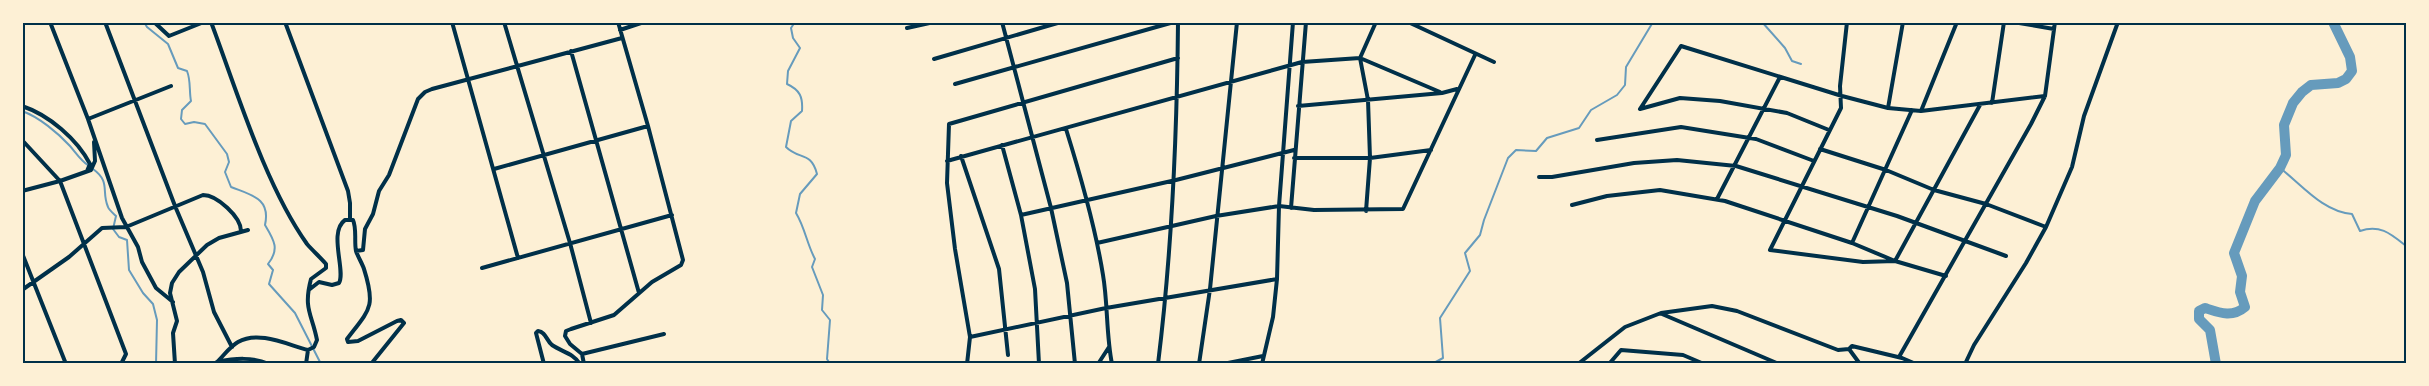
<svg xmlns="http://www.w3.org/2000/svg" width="2429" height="386" font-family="Ubuntu,sans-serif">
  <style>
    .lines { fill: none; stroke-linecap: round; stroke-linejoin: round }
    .stream { stroke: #669bbc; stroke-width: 2 }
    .river { stroke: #669bbc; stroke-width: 10 }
    .minor { stroke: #003049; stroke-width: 4 }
    .neatline { fill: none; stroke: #003049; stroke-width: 2 }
  </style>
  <rect width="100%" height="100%" fill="#fdf0d5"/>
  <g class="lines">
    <path class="stream" d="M144 22 147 27 168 44 178 68 187 71C191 81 189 91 191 101L182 110 181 119 185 124 194 122 205 124 227 154 229 162 225 172 231 187C251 195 271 198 265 225 274 240 280 249 268 264L273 270 269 284 295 313 321 364
      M795 22 791 28 793 38 800 48 788 71 787 84C800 90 803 97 802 111L791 121 786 147C799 160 811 151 817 174L800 194 796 213C805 228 807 244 815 259L812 267 823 295 822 310 830 320 827 359 830 364
      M1762 22 1785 48 1792 61 1801 64
      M22 111C39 117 58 133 70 146 76 153 81 161 89 166
      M2280 168C2301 184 2323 212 2352 214L2360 231C2380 224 2391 234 2406 246
      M93 169C111 182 101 191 108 207 109 210 114 214 116 216L113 229 119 237 127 240 129 270 143 293 153 304 157 320 156 364
      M1432 364 1443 358 1440 318 1470 271 1465 253 1480 235 1484 220 1508 158 1516 150 1536 151 1547 138 1579 128 1591 110 1617 95 1625 85 1626 67 1653 22"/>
    <path class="river" d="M2216 364 2210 330 2199 319V311L2205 308C2220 313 2232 318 2245 307L2240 292 2242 276 2234 253 2255 201 2280 168 2286 155 2284 125 2293 103 2302 92 2311 85 2338 83 2346 79 2352 71 2350 57 2333 22"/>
    <path class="minor" d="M50 22 88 119 122 218 138 247 142 262 156 288 173 302
      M105 22 175 206 203 272 214 312 232 347
      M154 22 169 36 204 22
      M211 22C237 91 265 185 307 244 313 251 320 257 326 264V268L311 279C303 309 312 314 317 340L314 347 308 350C288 345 259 330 238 342 229 347 223 357 215 364
      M285 22 348 191 350 203V219
      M452 22 518 258
      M504 22 570 243 591 323
      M618 22 648 126 683 260 681 265 652 282 614 315 571 329 566 331 565 336 570 344 582 354 664 334
      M1002 22 1051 208 1067 283 1075 364
      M1408 22 1494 62
      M1847 22 1840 86 1841 108 1770 250 1863 262 1895 261 1980 105
      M2013 22 2054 29
      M907 28 934 22
      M620 30 644 22
      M571 51 639 293
      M1360 58 1368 100 1370 158 1366 211
      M1360 58 1440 92
      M934 59 1061 22
      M955 84 1174 22
      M1992 103 2004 22
      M22 106C49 115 77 139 90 164L87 171
      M1298 106 1442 93 1457 89
      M1888 108 1903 22
      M1640 109 1681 46 1842 96 1888 108 1921 111 1957 22
      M1640 109 1680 98 1720 101 1787 113 1829 130
      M1921 111 2045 96
      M88 119 171 86
      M1066 129C1081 177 1095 225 1103 275 1108 304 1106 334 1112 364
      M22 140 60 181 126 354 121 364
      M1597 140 1681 127 1756 139 1814 161
      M1002 145 1021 215 1035 289 1039 364
      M1820 149 1886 170 1934 190 1986 204 2046 227
      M961 156 999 269 1008 355
      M1294 158H1370L1431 150
      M947 161 1302 62 1360 58 1376 22
      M494 169 648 126
      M1539 177H1552L1634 163 1677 160 1736 166 1897 216 2006 256
      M22 191 60 181 91 170 95 161 94 142
      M1717 199 1780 77
      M1572 205 1607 196 1660 190 1725 201 1852 243 1895 261 1946 276
      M1291 208 1306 22
      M1021 215 1176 180 1294 150
      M1097 243 1216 216 1279 206 1314 210 1403 209 1475 55
      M1852 243 1912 110
      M356 251 363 250 365 229 373 214 379 191 389 175 418 99 425 92 432 89 622 38
      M22 253 66 364
      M482 268 672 215
      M310 289 319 282 332 285 339 283C346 271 328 232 345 220H353C357 229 354 241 356 251 358 257 362 263 364 269 376 307 370 309 347 339L348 342 358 341 397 321 401 320 404 323 371 364
      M22 290 69 257 102 228 126 227 203 195C217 195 241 217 241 231
      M1662 314 1779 364
      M970 337 1106 308 1277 279
      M582 354 584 364
      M1899 357 2031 124 2045 96 2055 22
      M217 362C236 358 252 357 269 364
      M22 363 42 364
      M175 364 173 333 177 321 170 293 172 283 179 272 207 245 219 238 248 230
      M306 364 308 350
      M403 364H407
      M544 364 536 333 538 331C546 332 546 340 552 345 562 352 573 353 580 364
      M967 364 970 337 955 249 947 183 949 124 1178 58
      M1098 364 1109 347
      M1158 364C1172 251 1177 136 1178 22
      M1199 364 1210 289 1237 22
      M1223 364 1263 356
      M1262 364 1273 317 1277 279 1279 206 1293 22
      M1578 364 1625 327 1661 313 1712 306 1737 311 1838 350 1849 349
      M1609 364 1621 350 1683 355 1704 364
      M1860 364 1849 349 1852 346 1902 358 1916 364
      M1965 364 1974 345 2026 263 2046 227 2072 167 2084 116 2118 22"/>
  </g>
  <rect width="2429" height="386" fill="none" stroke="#fdf0d5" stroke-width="48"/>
  <rect x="24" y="24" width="2381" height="338" class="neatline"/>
</svg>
